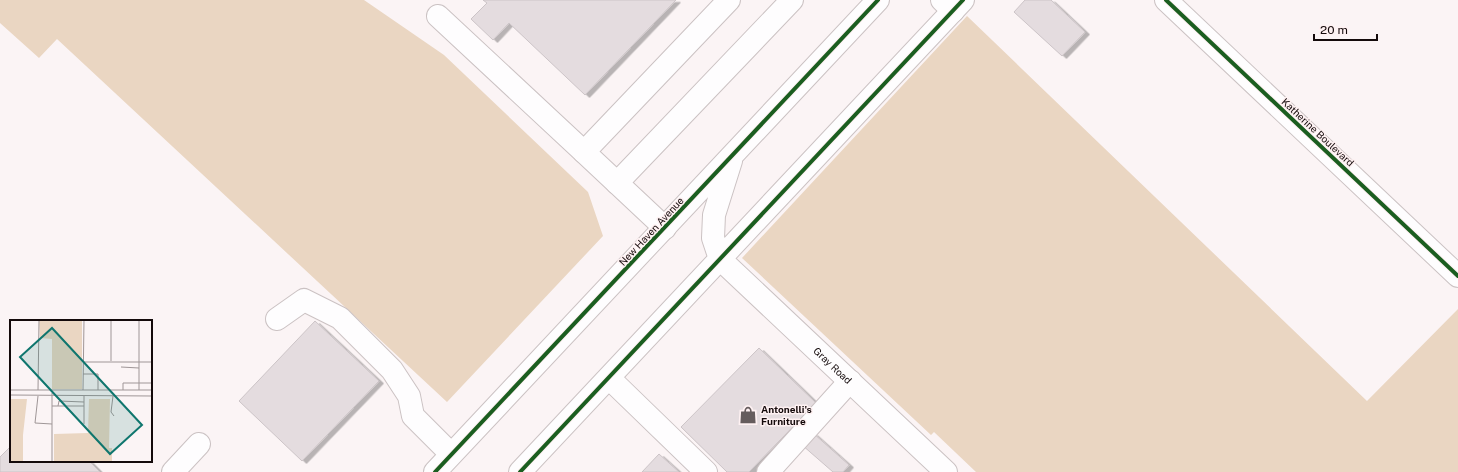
<svg xmlns="http://www.w3.org/2000/svg" width="1458" height="472" font-family="'Public Sans',sans-serif">
  <style>
    .forest { fill: #ead6c2 }
    .building { fill: #e4dcdf; stroke: #ccc4c7; filter: url(#shadow) }
    .lines { fill: none; stroke-linecap: round; stroke-linejoin: round }
    .minor-casing { stroke: #cbc2c3; stroke-width: 24 }
    .major-casing { stroke: #cbc2c3; stroke-width: 24 }
    .minor { stroke: #fefdfe; stroke-width: 22 }
    .major { stroke: #fefdfe; stroke-width: 22 }
    .cycleway-casing { stroke: #fef1f2; stroke-width: 6 }
    .cycleway { stroke: #1b5e20; stroke-width: 4 }
    .labels { text-anchor: middle; stroke-width: 3; stroke-linejoin: round; paint-order: stroke }
    .street-label { font-size: 10px; fill: #140a0b; stroke: #fef1f2 }
    .poi-label { font-size: 10px; font-weight: bold; fill: #140a0b; stroke: #fef1f2; text-anchor: start }
    .inset-road { fill: none; stroke: #9f9697; stroke-width: 1 }
    .view { fill: #0f766e; fill-opacity: 0.15; stroke: #0f766e; stroke-width: 2 }
    .inset-edge { fill: none; stroke: #140a0b; stroke-width: 2 }
  </style>
  <defs>
    <filter id="shadow"><feDropShadow dx="4.5" dy="2.5" stdDeviation="0" flood-color="#0004"/></filter>
  </defs>
  <rect width="100%" height="100%" fill="#fbf4f5"/>
  <path class="forest" d="M0 0H364L444 55 588 192 603 236 447 402 57 39 39 58 0 23Z
    M967 16 1367 401 1458 309V472H976L934 432 931 435 742 258Z"/>
  <path class="building" d="M483 0H676L585 95 509 23 493 40 471 19 487 3Z
    M1025 0H1051L1085 32 1062 56 1014 12Z
    M315 321 379 381 302 461 239 401Z
    M759 348 816 403 749 472H727L681 427Z
    M813 433 849 465 843 472H833L802 445Z
    M11 446V461H89L100 472H0V457Z
    M659 454 679 472H642Z"/>
  <g class="lines">
    <g class="minor-casing">
      <g id="minor">
        <path d="M942 0 953 11"/>
        <path d="M1166 0 1458 276"/>
        <path d="M438 16 584 152"/>
        <path d="M617 183 792 0"/>
        <path d="M665 228 584 152 729 0"/>
        <path id="s1" d="M720 259 946 472"/>
        <path d="M277 319 304 300 340 318 392 370 409 396 413 416 451 454"/>
        <path d="M609 378 706 472"/>
        <path d="M173 472 199 444"/>
        <path d="M768 472 850 381"/>
      </g>
    </g>
    <g class="major-casing">
      <path id="major" d="M720 259 713 238 714 215 731 161
        M435 472 878 0
        M520 472 963 0"/>
    </g>
    <use href="#minor" class="minor"/>
    <use href="#major" class="major"/>
    <g class="cycleway-casing">
      <path id="cycleway" d="M1166 0 1458 276
        M435 472 878 0
        M520 472 963 0"/>
    </g>
    <use href="#cycleway" class="cycleway"/>
  </g>
  <defs>
    <g id="shop-bare" transform="scale(1.38)"><path d="M-5-2.5h2.3a2.7 3.5 0 0 1 5.4 0H5L5.5 6h-11ZM-1.5-2.5h3a1.5 2.3 0 0 0-3 0Z" fill="#655c5d" stroke="#fef1f2" stroke-width="2.5" paint-order="stroke"/></g>
  </defs>
  <g fill-rule="evenodd">
    <use href="#shop-bare" x="748" y="415"/>
  </g>
  <g class="labels">
    <g class="street-label">
      <text transform="translate(1318 132) rotate(43)" y="4">Katherine Boulevard</text>
      <text transform="translate(651 231) rotate(-47)" y="4">New Haven Avenue</text>
      <text dy="4" stroke="none"><textPath href="#s1" startOffset="155">Gray Road</textPath></text>
    </g>
    <g class="poi-label">
      <text x="761" y="413">Antonelli's<tspan x="761" dy="12">Furniture</tspan></text>
    </g>
  </g>
  <g transform="translate(10 320)">
    <rect width="142" height="142" fill="#fbf4f5"/>
    <path d="M29 0H72V69H42V19L30 18ZM0 79H17L13 115V142H0ZM79 79H100L99 128H102V142H44V114L78 113Z" fill="#ead6c2"/>
    <path class="inset-road" d="M101 41V0M73 42H142M111 47 129 48M73 54H88V70M0 70H142M28 70 29 0M73 70 74 0M113 70V63H142M129 70V0M0 75 142 76M28 76 25 103 42 104M103 76 101 92 104 96M42 86H74V76M48 86 49 81 74 82M74 86V104M42 142V73"/>
    <path class="view" d="M42 8 132 105 100 134 10 37Z"/>
    <rect width="142" height="142" class="inset-edge"/>
  </g>
  <path d="M1314 34v6h63v-6" fill="none" stroke="#140a0b" stroke-width="2"/>
  <text x="1320" y="34" font-size="12" fill="#140a0b" stroke="#fef1f2" stroke-width="3" paint-order="stroke">20 m</text>
</svg>
